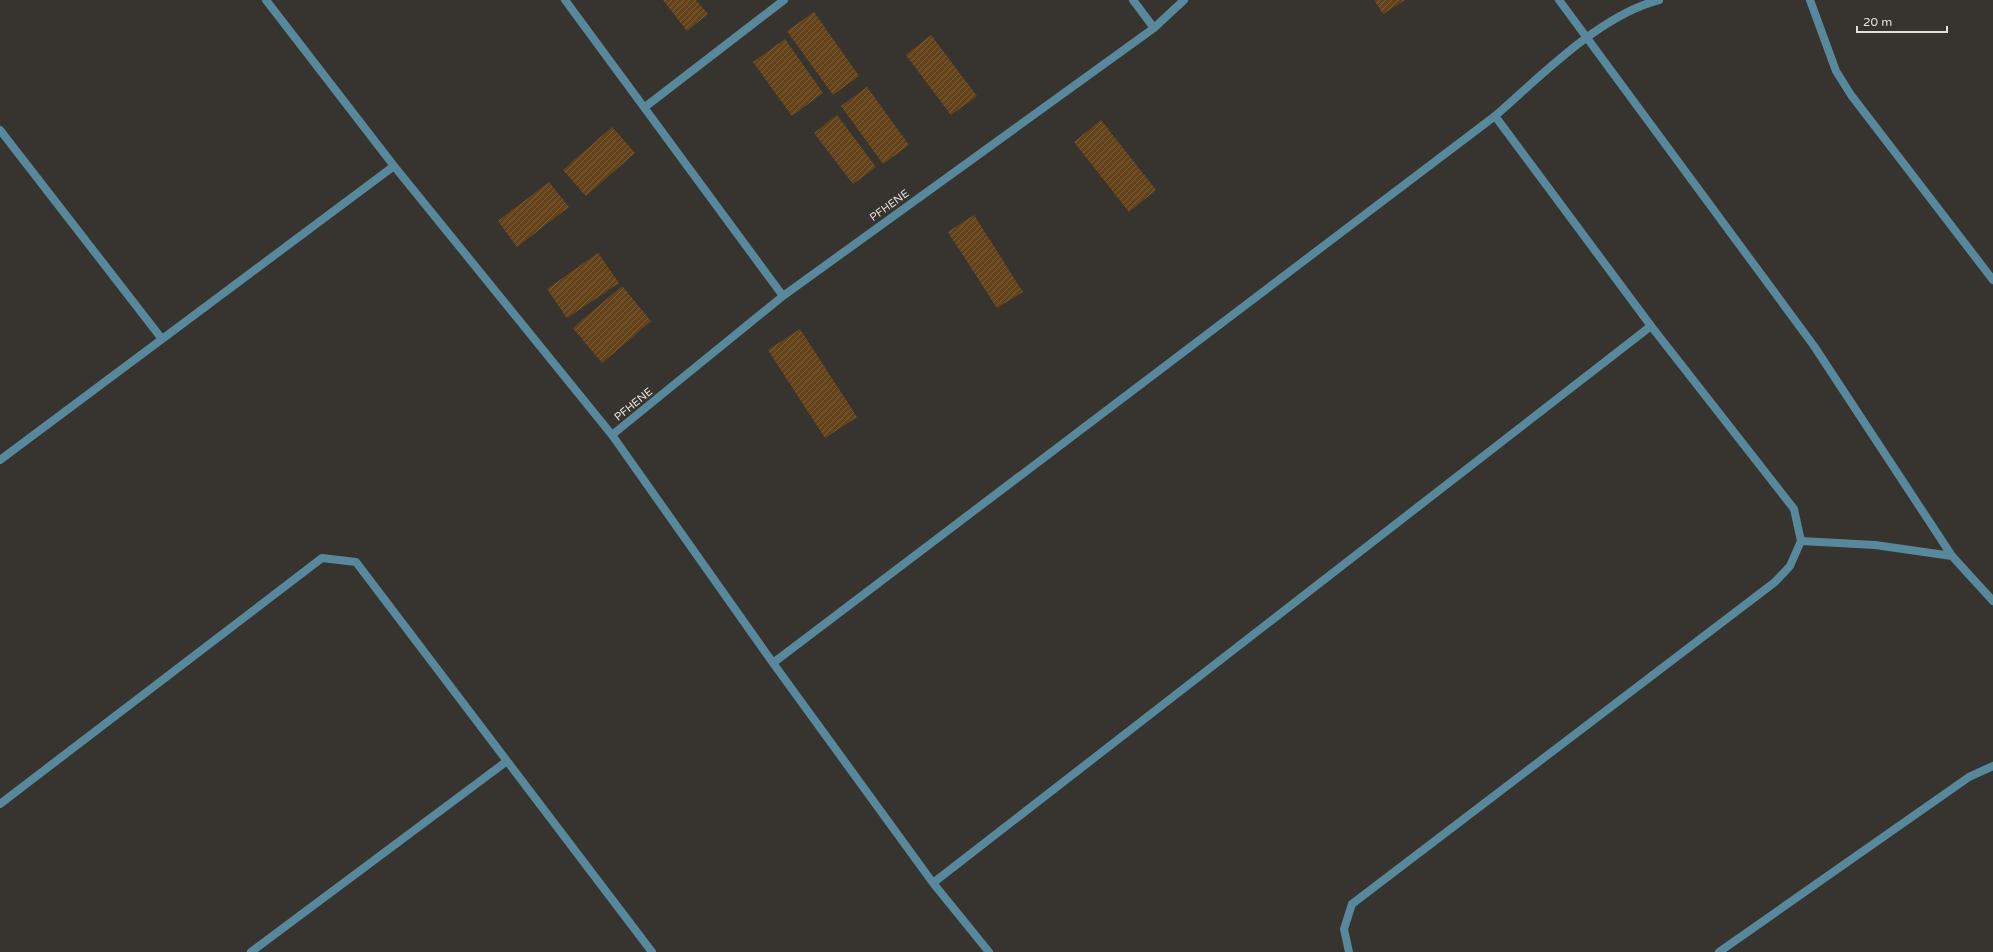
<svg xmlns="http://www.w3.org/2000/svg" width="1993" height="952" font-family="'Varela Round',sans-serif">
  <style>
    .building { fill: url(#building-hatch) }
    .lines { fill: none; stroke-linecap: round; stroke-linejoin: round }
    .minor { stroke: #58889c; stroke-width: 8 }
    .labels { text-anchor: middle; stroke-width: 3.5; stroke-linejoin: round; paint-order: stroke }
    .street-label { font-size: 11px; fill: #e1dfdd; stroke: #373430 }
  </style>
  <defs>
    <pattern id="building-hatch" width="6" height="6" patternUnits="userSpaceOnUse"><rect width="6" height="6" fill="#65431a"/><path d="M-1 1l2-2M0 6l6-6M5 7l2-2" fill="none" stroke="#7b5e3b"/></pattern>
  </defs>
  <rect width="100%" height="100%" fill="#373430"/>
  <path class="building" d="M663 0H696L708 14 687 31Z
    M1374 0H1405L1383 14Z
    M814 12 859 76 833 95 787 31Z
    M931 35 977 96 951 115 906 55Z
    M785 39 823 93 792 116 753 62Z
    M867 87 909 145 883 164 841 106Z
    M837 115 876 167 853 184 814 133Z
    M1101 120 1156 190 1129 212 1074 142Z
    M612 127 635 153 586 196 563 170Z
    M549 182 569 207 517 247 498 221Z
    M974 215 1023 292 997 308 948 232Z
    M598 253 619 283 567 318 547 289Z
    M622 286 651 321 602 363 573 328Z
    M800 329 857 417 825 438 768 350Z"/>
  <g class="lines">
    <path class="minor" d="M266 0 394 166 612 435 773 663 933 883 989 952
      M565 0 783 296
      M1133 0 1154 28
      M1559 0 1814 346 1952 556
      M1810 0 1836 71 1851 95 1993 280
      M645 107 784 0
      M0 130 162 339
      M612 435 783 296 1154 28 1184 0
      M0 460 394 166
      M1801 541 1875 545 1952 556 1993 601
      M773 663 1495 116C1541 76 1600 15 1659 0
      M0 804 322 558 356 562 652 952
      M933 883 1651 326
      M251 952 507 761
      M1349 952 1344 929 1352 904 1775 582 1790 566 1801 541 1794 509 1651 326 1495 116
      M1719 952 1969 777 1993 766"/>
  </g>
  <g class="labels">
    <g class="street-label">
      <text transform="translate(889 205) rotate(-36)" y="4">PFHENE</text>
      <text transform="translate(633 404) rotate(-39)" y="4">PFHENE</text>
    </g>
  </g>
  <path d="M1857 26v6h90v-6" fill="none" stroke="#e1dfdd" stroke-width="2"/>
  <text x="1863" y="26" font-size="12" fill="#e1dfdd" stroke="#373430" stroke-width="3" paint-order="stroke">20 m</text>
</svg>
